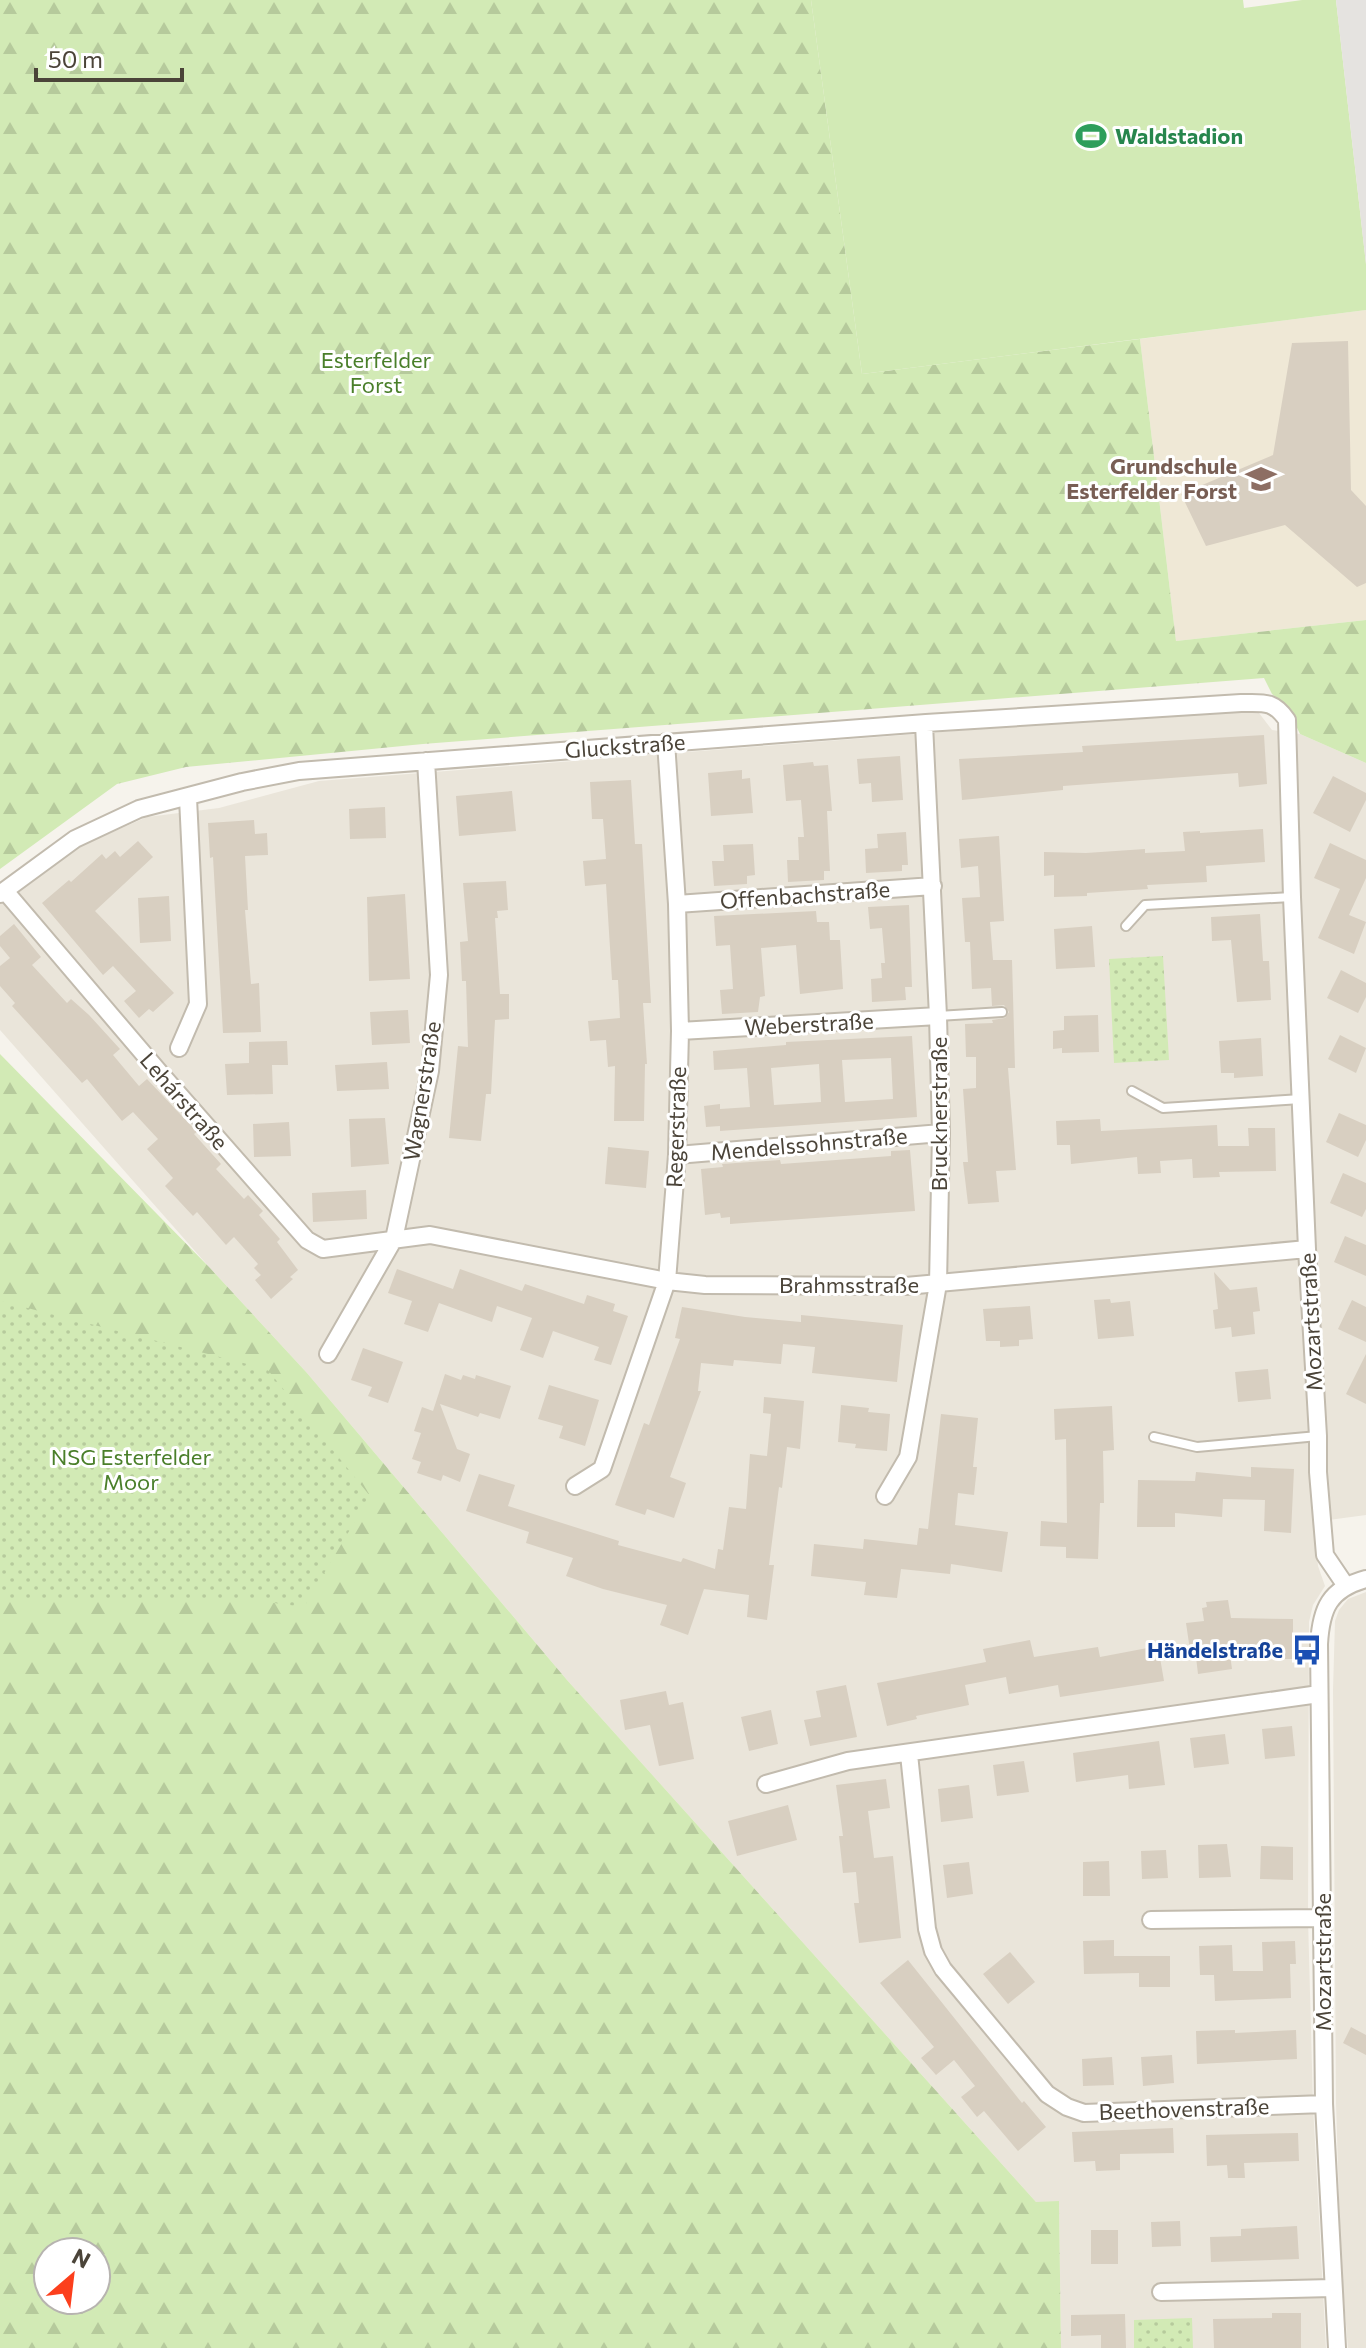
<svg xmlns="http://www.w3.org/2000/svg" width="1366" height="2348" font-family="Commissioner,sans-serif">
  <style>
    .residential { fill: #eae5da }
    .education { fill: #efe8d6 }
    .forest { fill: url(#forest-firs); fill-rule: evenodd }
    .park { fill: url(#park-dots) }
    .pitch { fill: #d2eab5 }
    .parking { fill: #e5e3e0 }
    .building { fill: #d8cfc1; fill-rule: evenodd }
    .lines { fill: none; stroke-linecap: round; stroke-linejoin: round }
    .service-casing { stroke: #c2bbae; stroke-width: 12 }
    .minor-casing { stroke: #c2bbae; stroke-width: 20 }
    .service { stroke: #fff; stroke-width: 8 }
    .minor { stroke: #fff; stroke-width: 16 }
    .labels { text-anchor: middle; stroke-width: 6; stroke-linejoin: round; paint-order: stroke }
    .leisure-label { font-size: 22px; font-weight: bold; fill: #27864d; stroke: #fff; text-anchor: start }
    .park-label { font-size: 22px; fill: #4a7f2a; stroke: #fff }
    .education-label { font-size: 22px; font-weight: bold; fill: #785e54; stroke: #fff; text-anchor: end }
    .street-label { font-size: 22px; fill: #4b4439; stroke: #fff }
    .transit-label { font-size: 22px; font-weight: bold; fill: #164399; stroke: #fff; text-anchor: end }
  </style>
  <defs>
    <pattern id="forest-firs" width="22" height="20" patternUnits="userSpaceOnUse" patternTransform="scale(2)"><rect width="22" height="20" fill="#d2eab5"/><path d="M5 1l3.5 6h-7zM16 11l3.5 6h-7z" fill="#b6ca9c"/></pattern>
    <pattern id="park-dots" width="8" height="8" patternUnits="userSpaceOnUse" patternTransform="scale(2)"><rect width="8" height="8" fill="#d2eab5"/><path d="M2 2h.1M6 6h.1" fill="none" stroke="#b6ca9c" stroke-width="1.8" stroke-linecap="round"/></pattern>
  </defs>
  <rect width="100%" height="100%" fill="#f6f3ec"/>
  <path class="residential" d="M1247 708 1259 713 1272 730 1300 734 1366 763V1515L1314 1522 1318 1566 1325 1586 1313 1605 1309 1622 1308 1918 1313 2105 1326 2348H1061L1059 2202H1036L567 1680 307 1373 210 1268 0 1030V900L83 845 147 817 219 808 319 781Z
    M1366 1592V2348H1348L1341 2265 1336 2103 1333 1690 1335 1621 1339 1610 1348 1599Z"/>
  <path class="education" d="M1366 310V620L1176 641 1140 339Z"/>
  <path class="forest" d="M0 0H811L862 374 1140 339 1176 641 1366 620V763L1300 734 1286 705 1272 694 1264 678 423 744 186 767 117 784 0 869Z
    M0 1054 210 1268 307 1373 567 1680 1036 2202 1059 2201 1061 2348H0ZM48 2252H96V2300H48Z"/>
  <path class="park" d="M1163 956 1169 1060 1114 1063 1109 959Z
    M0 1301 267 1369 370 1496 304 1607 245 1599 0 1600Z
    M1192 2318 1193 2348H1134V2320Z"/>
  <path class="pitch" d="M811 0H1243L1244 8 1302 0H1336L1366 264V310L862 374Z"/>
  <path class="parking" d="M1336 0H1366V264Z"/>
  <path class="building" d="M1348 341 1351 490 1366 506V583L1357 587 1285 525 1206 546 1181 494 1273 455 1292 343Z
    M1264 735 1267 784 1239 787 1238 773 1063 786V790L962 800 959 759 1083 752 1082 746Z
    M900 756 903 800 872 802 871 783 859 784 857 759Z
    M813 762 814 766 828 765 832 811H827L830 871H824V880L788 882 787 860H799L798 837H804L801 800 786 801 783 765Z
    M742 770V779L750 778 753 813 711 816 708 773Z
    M1333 776 1366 793V800L1350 832 1313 813Z
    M631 780 635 844H642L651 1003H643L647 1064H645L644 1121H614L615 1066 608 1067 606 1040 590 1041 588 1021 620 1018 618 980H612L606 884 585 886 583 861 606 859 603 819H592L590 782Z
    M512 791 516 831 459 836 456 796Z
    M385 807 386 838 350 839 349 809Z
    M254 820 255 834 267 833 268 855 245 856 248 910H245L251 984 259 983 261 1032 223 1033 213 857 210 858 208 823Z
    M1263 829 1265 862 1206 866 1207 882 1147 885 1148 889 1087 893V896L1054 897V875L1044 876V852L1086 853 1145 849V853L1185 851 1183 832 1200 831V833Z
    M906 832 908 865H902V871L866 873 865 849 878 848 877 834Z
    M999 836 1004 921 990 922 993 960H1012L1015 1068H1008L1016 1170 996 1171 999 1202 968 1204 963 1162H968L963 1089 976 1088V1057H966L965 1024 993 1023 992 1020 1005 1018 1009 1012 1004 1005 992 1006 991 988 972 989 970 942H965L962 898 980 897 978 866 961 868 959 839Z
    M138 841 153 857 95 911 174 993 153 1012 149 1009 139 1018 124 1001 136 991 113 966 103 975 42 903 69 880 71 882 102 854 106 859 115 851 120 857Z
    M1330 843 1366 860V878L1349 915 1366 922 1354 954 1318 938 1340 889 1314 878Z
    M753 844 755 875 747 876V884L714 886 712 861H724L723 845Z
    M506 881 508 910 497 911 498 918H495L500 994H509V1019L495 1020 491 1094H486L481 1141 449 1138 458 1046 468 1047 466 981H462L460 942 468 941 463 883Z
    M405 894 410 979 369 981 367 897Z
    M169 896 171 941 140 943 138 898Z
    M909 905 912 987H905L906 1000 872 1002 871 979 882 978 881 963H885L882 928 870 929 868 907Z
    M816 911 817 922H829L830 940H840L843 989 800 994 796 945 761 948 765 996 760 997 758 1012 722 1014 720 990 733 989 730 945 716 946 714 916Z
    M1260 914 1263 961H1269L1271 1000 1237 1002 1231 940 1212 941 1211 917Z
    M14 924 41 957 32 965 67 1003 71 999 89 1015 120 1049 113 1055 139 1086 147 1079 197 1132 194 1134 221 1164 216 1169 244 1199 248 1195 263 1211 259 1215 280 1239 277 1242 298 1270 290 1277 293 1279 271 1299 255 1280 261 1275 254 1268 258 1264 234 1237 226 1245 197 1212 193 1216 165 1186 173 1178 147 1149 158 1139 133 1112 122 1121 87 1079 82 1083 12 1006 15 1003 0 986V966L10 958 0 946V936Z
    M1092 926 1095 967 1056 969 1054 929Z
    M1341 970 1366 983V997L1358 1013 1327 998Z
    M408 1010 410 1043 372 1045 370 1012Z
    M1098 1015 1099 1052 1062 1053V1048L1053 1049V1031L1064 1030V1016Z
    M1340 1035 1366 1048 1356 1073 1328 1059Z
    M912 1036 917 1117 720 1131V1126L706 1127 704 1106 720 1104V1109L750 1107 747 1068 714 1070 713 1051 786 1045V1042ZM891 1058 893 1099 845 1102 842 1060ZM819 1064 821 1102 774 1105 771 1068Z
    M1261 1038 1263 1076 1234 1078V1073H1221L1219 1041Z
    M287 1041 288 1065H272L273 1094 227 1095 225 1064 249 1063V1042Z
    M387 1062 389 1089 337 1091 335 1065Z
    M1339 1113 1366 1125V1140L1358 1157 1326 1142Z
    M385 1118 389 1164 351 1167 349 1119Z
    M1100 1119 1101 1131 1217 1125 1218 1146H1249L1248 1128H1275L1276 1171 1219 1172 1220 1177 1193 1178 1192 1159 1160 1161 1161 1173 1138 1174 1137 1157 1071 1164 1070 1145H1057L1056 1121Z
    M289 1122 291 1156 254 1157 253 1124Z
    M608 1147 649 1151 646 1188 605 1184Z
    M910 1150 915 1211 730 1224V1217L721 1218 720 1213 705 1215 701 1169 723 1167 722 1164 780 1160 781 1164 891 1156V1151Z
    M1343 1173 1366 1183V1209L1362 1217 1330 1203Z
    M366 1190 367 1219 313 1222 312 1193Z
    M1345 1236 1366 1245V1276L1334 1262Z
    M397 1269 453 1289 460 1269 522 1291 525 1284 584 1304 587 1295 615 1304 613 1311 628 1316 611 1365 594 1360 599 1347 553 1331 543 1358 520 1350 532 1318 497 1306 492 1322 439 1303 428 1332 404 1324 412 1301 388 1293Z
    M1214 1272 1230 1290 1257 1287 1260 1311 1253 1312 1255 1334 1232 1337 1231 1327 1215 1329 1213 1310 1218 1309Z
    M1110 1299 1111 1303 1130 1301 1134 1336 1098 1339 1094 1300Z
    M1352 1300 1366 1307V1342L1338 1329Z
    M1030 1306 1033 1339 1019 1340V1346L1000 1347V1341H986L983 1309Z
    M682 1307 745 1317 801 1322V1315L903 1325 897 1382 812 1373 815 1347 783 1344 781 1364 734 1360 733 1366 701 1363 698 1391H701L670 1477 686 1483 674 1518 647 1509 645 1515 615 1505 644 1423 649 1425 680 1339 675 1338Z
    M363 1348 403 1362 388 1403 368 1396 372 1387 351 1380Z
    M1366 1354V1404L1346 1394Z
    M1268 1369 1271 1399 1238 1402 1235 1372Z
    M445 1374 461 1380 463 1375 475 1379 476 1375 511 1386 500 1419 480 1413 478 1417 440 1404 457 1449 470 1454 460 1482 443 1475 441 1481 417 1473 421 1462 412 1459 421 1433 414 1431 422 1407 433 1411Z
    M549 1385 599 1400 585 1446 559 1438 563 1426 538 1419Z
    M764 1397 804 1401 800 1449 787 1447 782 1488 779 1487 769 1565H774L767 1620 747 1617 749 1595 704 1589 688 1635 660 1625 667 1605 603 1589 566 1576 573 1558 526 1543 529 1532 466 1511 479 1474 515 1485 508 1506 619 1541 618 1545 681 1562 683 1558 715 1569 718 1549 723 1550 729 1507 746 1509 750 1454 767 1456 771 1414 763 1413Z
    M841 1405 869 1408 868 1412 890 1414 887 1451 855 1448 856 1444 838 1442Z
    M1112 1406 1114 1450 1103 1451 1104 1503H1100L1098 1559 1066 1558V1547L1040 1546 1041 1521 1067 1523 1066 1439 1055 1440 1054 1409Z
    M941 1414 978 1418 973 1467H977L974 1495 958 1493 955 1525 1008 1532 1002 1572 951 1564 950 1574 901 1569 897 1598 864 1595 866 1582 811 1576 814 1544 863 1549 864 1539 917 1545 919 1528 928 1529Z
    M1251 1467 1294 1469 1291 1533 1264 1531 1265 1500 1223 1499 1222 1517 1175 1513V1527H1137L1138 1480 1195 1481 1196 1472 1251 1477Z
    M1228 1600 1231 1618 1293 1619V1659H1265V1647H1229L1232 1669 1198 1674 1196 1657H1191L1186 1623 1204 1621 1202 1608 1207 1607 1206 1602Z
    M1030 1640 1034 1657 1098 1647 1100 1657 1158 1646 1164 1681 1060 1697 1058 1685 1009 1694 1006 1677 965 1685 969 1705 916 1716 917 1719 887 1726 877 1683 986 1662 983 1649Z
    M846 1685 857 1737 810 1746 804 1720 821 1717 816 1691Z
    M666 1691 669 1705 683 1702 694 1759 659 1766 650 1725 625 1730 620 1700Z
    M771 1710 778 1744 749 1751 741 1717Z
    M1292 1726 1295 1756 1265 1759 1262 1729Z
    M1225 1734 1229 1764 1194 1768 1190 1738Z
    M1159 1741 1165 1785 1129 1789 1128 1775 1076 1782 1073 1753Z
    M1024 1761 1029 1792 997 1796 993 1765Z
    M886 1779 890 1808 868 1811 874 1858 893 1856 901 1938 859 1943 854 1903H859L856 1872 843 1873 839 1836H843L836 1785Z
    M969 1785 973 1818 941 1822 938 1789Z
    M788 1805 797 1840 737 1856 728 1821Z
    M1227 1844 1231 1877 1199 1878 1198 1845Z
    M1261 1846 1293 1847V1880L1260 1879Z
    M1166 1850 1168 1878 1142 1879 1141 1851Z
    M1109 1861 1110 1896H1083V1862Z
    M969 1862 973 1894 947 1898 943 1865Z
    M1114 1940V1956H1170V1987H1139V1973L1084 1974 1083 1941Z
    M1295 1941 1296 1964H1290L1291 1998 1215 2001 1214 1975H1200L1199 1946 1232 1945 1233 1971H1263L1262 1942Z
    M1010 1952 1035 1982 1008 2004 983 1974Z
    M908 1960 1022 2103 1024 2101 1046 2127 1018 2151 984 2111 977 2117 961 2097 975 2086 954 2060 936 2075 921 2058 934 2047 880 1983Z
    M1351 2027 1366 2035V2055L1343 2043Z
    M1235 2030V2033L1296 2030 1297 2059 1197 2064 1196 2031Z
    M1172 2055 1174 2083 1143 2086 1141 2057Z
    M1112 2057 1114 2085 1083 2086 1082 2059Z
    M1173 2128 1174 2153 1120 2154V2170L1096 2171 1095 2161 1074 2162 1072 2132Z
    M1298 2133 1299 2161 1244 2163 1245 2178H1228L1227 2165 1207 2166 1206 2135Z
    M1180 2221 1181 2246 1152 2247 1151 2222Z
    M1297 2226 1299 2259 1211 2262 1210 2237 1241 2236V2229Z
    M1091 2230H1118V2264H1091Z
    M1272 2313H1301V2348H1214L1213 2319 1272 2318Z
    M1125 2314 1126 2348H1101V2335L1071 2336V2315Z"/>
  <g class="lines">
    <g class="service-casing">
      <path id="service" d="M1126 926 1145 905 1291 897
        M938 1016 1002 1012
        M1132 1091 1163 1108 1301 1099
        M1154 1437 1197 1447 1318 1436"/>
    </g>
    <g class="minor-casing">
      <path id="minor" d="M5 891 160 1073 307 1240 323 1249 430 1235 667 1281 705 1285 906 1286 1307 1249
        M0 894 75 839 139 809 242 782 299 771 926 723 1241 703C1264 703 1273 700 1287 720L1292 897 1307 1249 1318 1436V1472L1325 1555 1346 1586
        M677 904 933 886
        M680 1031 938 1016
        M179 1048 198 1004 188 798
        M677 1155 941 1133
        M328 1354 394 1239 430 1071 439 975 426 761
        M575 1486 602 1469 667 1281 677 1155 680 1031 677 904 666 742
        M885 1496 908 1457 938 1284 941 1133 938 1016 924 724
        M909 1754 927 1929 933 1951 943 1969 1047 2094 1067 2107 1084 2113 1324 2104
        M766 1784 848 1761 1319 1694
        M1151 1920 1323 1918
        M1161 2292 1332 2288
        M1337 2348 1324 2104 1319 1644C1321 1609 1329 1589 1366 1579"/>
    </g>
    <use href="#service" class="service"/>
    <use href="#minor" class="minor"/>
  </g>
  <defs>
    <g id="stadium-bare" transform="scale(2.4)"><path d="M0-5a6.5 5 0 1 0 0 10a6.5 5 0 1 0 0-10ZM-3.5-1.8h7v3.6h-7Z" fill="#2e9e5b" stroke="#fff" stroke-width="2.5" paint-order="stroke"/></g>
    <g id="school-bare" transform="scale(2.4)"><path d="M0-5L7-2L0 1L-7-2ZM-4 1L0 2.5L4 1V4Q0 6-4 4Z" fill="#8d6e63" stroke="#fff" stroke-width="2.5" paint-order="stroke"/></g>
    <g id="bus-bare" transform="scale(2.4)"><path d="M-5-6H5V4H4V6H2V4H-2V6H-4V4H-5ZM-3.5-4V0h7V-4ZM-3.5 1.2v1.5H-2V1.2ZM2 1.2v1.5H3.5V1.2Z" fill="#1a4fb4" stroke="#fff" stroke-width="2.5" paint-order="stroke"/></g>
  </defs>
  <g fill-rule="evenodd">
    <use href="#stadium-bare" x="1091" y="136"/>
    <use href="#school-bare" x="1261" y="479"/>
    <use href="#bus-bare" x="1307" y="1650"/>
  </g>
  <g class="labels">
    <g class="leisure-label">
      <text x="1115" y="144">Waldstadion</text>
    </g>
    <g class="park-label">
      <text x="376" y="368">Esterfelder<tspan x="376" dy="25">Forst</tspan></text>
      <text x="131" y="1465">NSG Esterfelder<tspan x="131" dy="25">Moor</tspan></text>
    </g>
    <g class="education-label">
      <text x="1237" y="474">Grundschule<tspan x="1237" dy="25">Esterfelder Forst</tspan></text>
    </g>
    <g class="street-label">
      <text transform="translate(625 746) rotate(-4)" y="8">Gluckstraße</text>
      <text transform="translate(805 895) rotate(-4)" y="8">Offenbachstraße</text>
      <text transform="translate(809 1024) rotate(-3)" y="8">Weberstraße</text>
      <text transform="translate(422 1091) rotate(-81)" y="8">Wagnerstraße</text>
      <text transform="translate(184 1101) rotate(49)" y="8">Lehárstraße</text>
      <text transform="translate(939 1114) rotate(-90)" y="8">Brucknerstraße</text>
      <text transform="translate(676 1127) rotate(-88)" y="8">Regerstraße</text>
      <text transform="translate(809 1144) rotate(-5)" y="8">Mendelssohnstraße</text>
      <text x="849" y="1293">Brahmsstraße</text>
      <text transform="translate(1311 1322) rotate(-93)" y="8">Mozartstraße</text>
      <text transform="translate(1323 1962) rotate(-90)" y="8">Mozartstraße</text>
      <text transform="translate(1184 2109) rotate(-2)" y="8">Beethovenstraße</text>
    </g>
    <g class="transit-label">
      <text x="1283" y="1658">Händelstraße</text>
    </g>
  </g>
  <g transform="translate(72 2276) rotate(28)"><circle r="38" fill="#ffffff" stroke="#b7b4b0" stroke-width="2"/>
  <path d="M0-6L14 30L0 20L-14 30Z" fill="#fc3f1d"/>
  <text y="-12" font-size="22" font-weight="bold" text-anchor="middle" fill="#4b4439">N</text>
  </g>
  <path d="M36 68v12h146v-12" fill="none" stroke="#4b4439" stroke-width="4"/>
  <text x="48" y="68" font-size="24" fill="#4b4439" stroke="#ffffff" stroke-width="6" paint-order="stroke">50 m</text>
</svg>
